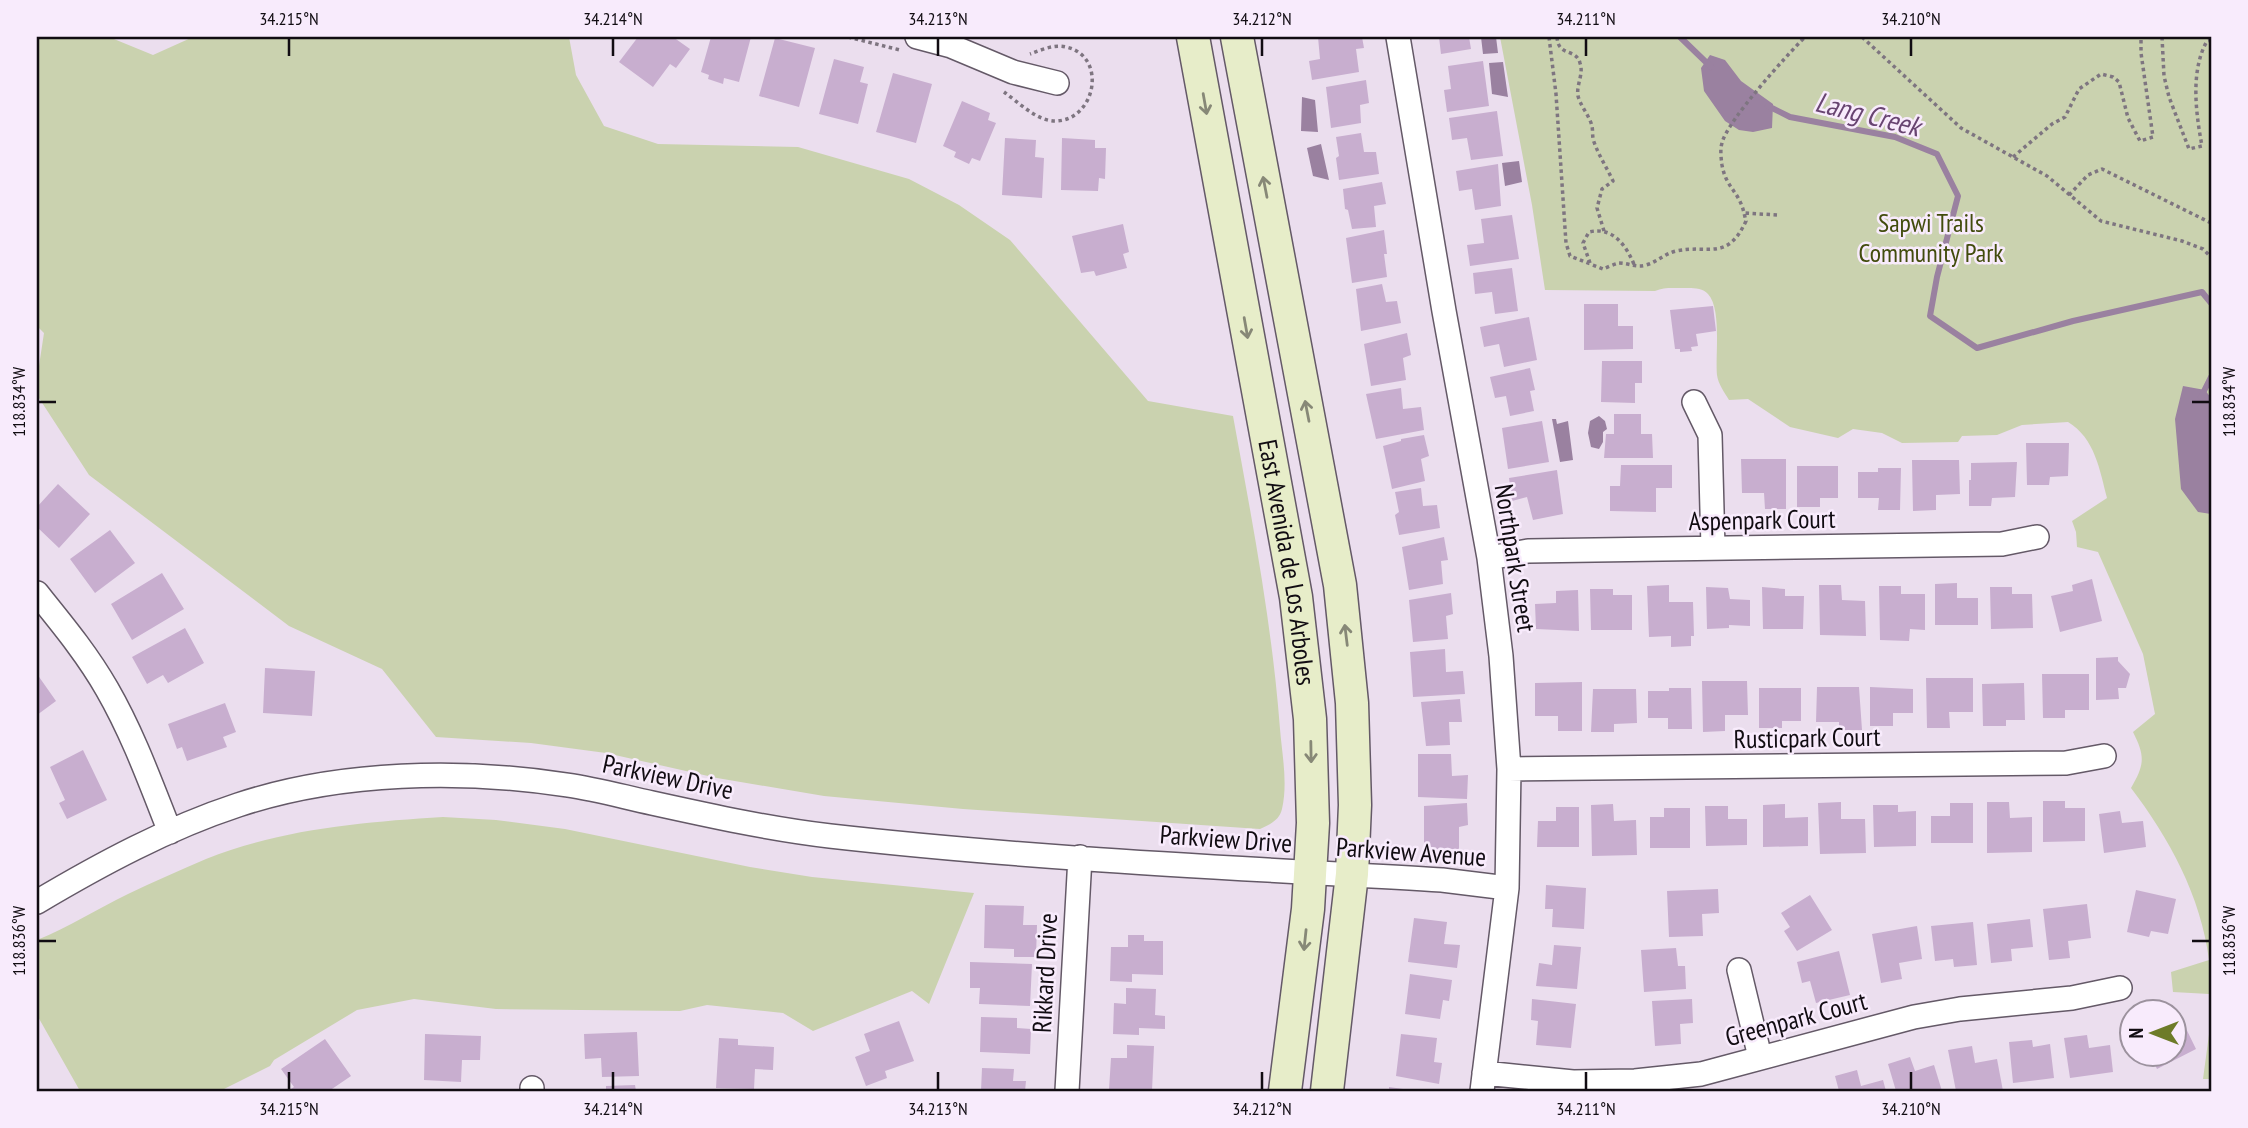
<svg xmlns="http://www.w3.org/2000/svg" width="2248" height="1128" font-family="'PT Sans Narrow',sans-serif">
  <style>
    .green { fill: #cad2af }
    .water { fill: #9a81a0 }
    .lines { fill: none; stroke-linecap: round; stroke-linejoin: round }
    .stream { stroke: #9a81a0; stroke-width: 6 }
    .building { fill: #c8aecf }
    .street-casing { stroke: #645967; stroke-width: 26 }
    .secondary-casing { stroke: #645967; stroke-width: 35 }
    .path { stroke: #7e7580; stroke-width: 3.5; stroke-dasharray: 3.5 3.5; stroke-linecap: butt }
    .street { stroke: #fff; stroke-width: 23 }
    .secondary { stroke: #e7edc9; stroke-width: 32 }
    .oneway { stroke: #878877 }
    .ticks { fill: none; stroke: #110c12; stroke-width: 2.5 }
    .labels { text-anchor: middle; stroke-width: 5; stroke-linejoin: round; paint-order: stroke }
    .park-label { font-size: 26px; fill: #424c0d; stroke: #f8ebfc }
    .street-label { font-size: 26px; fill: #110c12; stroke: #f8ebfc }
    .water-label { font-size: 28px; font-style: italic; fill: #684471; stroke: #f8ebfc }
    .neatline { fill: none; stroke: #110c12; stroke-width: 2.5 }
    .ticks-label { font-size: 18px; text-anchor: middle; fill: #110c12 }
  </style>
  <rect width="100%" height="100%" fill="#ebdeee"/>
  <path class="green" d="M37 37H109L153 55 193 37H569L576 75 604 126 658 144 798 147 909 179 959 205 1010 240 1148 401 1233 416C1252 520 1272 623 1280 729 1282 754 1288 783 1282 809 1279 821 1270 824 1260 829L963 809 824 796 717 778 606 753 531 743 436 737 382 669 289 626 89 475 37 395V379L44 333 37 326Z
    M1500 37H2211V1079H2203L2210 1027 2209 994 2173 992 2171 972 2209 960C2201 896 2169 838 2131 788 2145 764 2145 756 2133 732L2155 714 2143 654 2098 552 2077 547 2076 532 2072 521 2107 498C2100 471 2095 438 2068 422L2022 425 1997 435 1962 436 1958 442 1902 443 1882 433 1853 429 1838 438 1790 427 1748 399 1729 400C1725 393 1718 384 1717 375 1715 356 1722 309 1708 294 1702 287 1691 288 1682 288 1672 288 1664 287 1655 291L1545 290 1532 205Z
    M443 817 496 820 565 829 750 867 812 877 974 893 929 1004 912 991 813 1031 783 1013 707 1005 680 1011 496 1009 414 999 357 1010 274 1060 270 1066 220 1091H80L37 1015V940C69 927 97 909 128 894 153 882 180 870 206 859 281 829 363 822 443 817Z"/>
  <path class="water" d="M1481 37H1496L1498 53 1483 54Z
    M1710 55 1725 60 1741 81 1773 104 1772 128 1753 132 1739 130 1725 121 1704 91 1701 68Z
    M1503 62 1508 97 1492 94 1489 63Z
    M1302 97 1315 100 1318 132 1301 131Z
    M1321 144 1329 180 1313 176 1307 148Z
    M1519 161 1522 182 1505 186 1502 163Z
    M2183 386 2205 390 2211 398V514L2198 512 2181 489 2175 419Z
    M1599 416 1605 421 1607 429 1603 432V442L1599 449 1591 447 1588 433 1590 421Z
    M1552 419H1556L1557 424 1568 421 1573 460 1560 462Z"/>
  <g class="lines">
    <path class="stream" d="M1680 37 1711 67
      M1768 106 1790 117 1895 137 1937 154 1958 196 1937 277 1930 316 1977 348 2073 321 2202 292 2211 303
      M2201 397 2211 377"/>
  </g>
  <path class="building" d="M638 37H673L690 49 676 68 670 64 653 87 619 62Z
    M711 37H751L739 82 724 78 723 84 708 79 709 75 701 72Z
    M1318 37H1362L1364 48 1356 49 1359 72 1312 80 1309 61 1320 59Z
    M1439 37H1469L1471 49 1441 54Z
    M775 38 815 48 799 107 759 96Z
    M834 59 864 67 860 82 868 84 858 124 819 114Z
    M1483 61 1489 106 1447 112 1444 90 1451 89 1448 66Z
    M893 73 932 84 916 143 876 132Z
    M1366 80 1369 103 1360 105 1361 123 1331 128 1326 87Z
    M962 101 990 113 988 120 996 123 980 161 972 158 969 164 954 157 956 152 943 146Z
    M1497 111 1503 156 1471 160 1467 138 1452 140 1449 118Z
    M1361 133 1364 152H1376L1379 174 1339 180 1336 158 1339 156 1336 137Z
    M1005 138 1036 140 1035 157 1044 158 1042 198 1002 195Z
    M1062 138 1095 140V148H1106L1105 179 1099 178 1098 191 1061 190Z
    M1498 164 1501 206 1475 210 1472 189 1459 191 1456 171Z
    M1382 182 1386 204 1374 206 1376 227 1352 229 1348 210 1345 209 1343 189Z
    M1512 215 1519 259 1470 266 1467 245 1484 243 1481 219Z
    M1123 224 1129 252 1123 254 1127 268 1096 276 1094 271 1081 273 1072 236Z
    M1384 230 1387 254H1384L1387 277 1352 283 1346 238Z
    M1512 268 1518 311 1495 314 1492 292 1475 294 1473 273Z
    M1382 284 1386 302 1397 301 1401 323 1361 331 1356 289Z
    M1584 304H1618V326H1633V349L1584 350Z
    M1713 306 1716 331 1696 334 1698 346 1691 347 1692 351 1680 352V349H1675L1670 310Z
    M1529 317 1537 360 1504 367 1499 344 1484 347 1480 327Z
    M1407 333 1411 355 1403 358 1406 380 1371 386 1364 344Z
    M1602 361H1642V383H1635V403L1601 402Z
    M1530 368 1535 390 1530 391 1534 411 1510 416 1506 396 1495 398 1490 377Z
    M1401 388 1403 409 1421 407 1424 430 1376 439 1366 394Z
    M1614 414H1641V434H1652L1653 458H1604L1606 434H1614Z
    M1542 421 1549 462 1508 469 1502 428Z
    M1424 435 1429 456 1421 459 1425 481 1392 489 1383 446 1401 441V439Z
    M2026 443H2069L2068 476 2050 477 2049 485H2027Z
    M1741 459H1786V509H1765L1764 493H1742Z
    M1912 460H1959L1960 494 1936 495V510L1913 511Z
    M2017 462 2015 497 1992 498 1991 506H1969V480H1971V463Z
    M1621 465H1672V488H1656V512L1610 511V486H1620Z
    M1797 466H1838V498H1820V507H1797Z
    M1878 468H1901L1900 510H1878L1879 498H1858V472H1878Z
    M1557 470 1563 514 1533 520 1527 497 1512 501 1509 478Z
    M58 484 90 514 59 548 37 527V507Z
    M1421 488 1423 506 1437 505 1440 528 1399 535 1395 515 1399 512 1395 492Z
    M110 530 135 563 95 593 70 559Z
    M1444 537 1448 560 1441 561 1443 584 1409 590 1402 547Z
    M162 573 184 609 132 640 111 604Z
    M2092 579 2102 621 2060 632 2051 596 2073 591 2072 585Z
    M1957 583V598H1978V625H1935V584Z
    M1669 585V602H1693L1694 636H1691V646L1671 647V636L1649 637 1647 586Z
    M1819 585H1841L1842 600 1865 601 1866 636 1820 635Z
    M1879 586H1901V594H1925V630L1910 629 1909 641 1880 640Z
    M1706 587 1728 588 1730 599 1750 600V626L1729 625V628L1707 629Z
    M1762 587 1785 589V596H1804L1803 629H1763Z
    M1990 587H2012V594H2032L2033 628 1991 629Z
    M1590 589H1613V595H1632V630H1591Z
    M1578 590 1579 631 1536 629 1535 604 1556 603V591Z
    M1451 593 1453 614 1446 616 1448 639 1413 642 1409 600Z
    M185 628 204 663 168 683 163 675 147 684 132 657Z
    M1445 649 1446 672 1463 671 1465 694 1413 697 1410 652Z
    M2118 657V661L2130 674 2126 688H2118L2119 699 2096 700V658Z
    M265 668 315 671 312 716 263 713Z
    M37 674 56 701 37 715Z
    M2042 674H2089V710H2065V718H2043Z
    M1926 678H1973V712H1949L1950 728H1927Z
    M1702 681H1747L1748 715H1725V731L1703 732Z
    M1582 682V731H1558V716H1535V683Z
    M2024 683 2025 720H2006V726H1983L1982 684Z
    M1817 687H1859L1862 730H1839V722H1816Z
    M1870 687 1913 689V713H1893V726H1870Z
    M1669 688H1691L1692 729H1668V718H1648V691H1669Z
    M1759 688H1801V721H1782V728H1759Z
    M1593 689H1636L1637 723 1614 724V732H1591Z
    M1460 699 1462 722H1449L1450 745 1426 746 1421 702Z
    M225 703 236 732 223 737 227 747 187 761 182 747 177 749 168 724Z
    M83 750 107 800 67 819 59 803 65 800 50 767Z
    M1418 754H1451L1452 776 1468 775 1467 799 1418 797Z
    M2043 801H2065V808H2085V841L2043 842Z
    M1841 802V819H1865L1866 853 1820 854 1818 803Z
    M1987 802H2009L2010 818 2032 817V852L1987 853Z
    M1467 803 1468 825 1459 827V849H1424V806Z
    M1950 803H1973V843H1931V816H1950Z
    M1613 804 1614 821 1636 820 1637 855 1592 856 1591 805Z
    M1785 804V818L1808 817V846L1763 847V805Z
    M1873 805H1898V812L1916 811V846L1874 847Z
    M1705 806H1728V819H1747V845L1706 846Z
    M1556 807H1579V847H1537L1538 821H1556Z
    M1664 808H1690V848H1650V817H1664Z
    M2120 811 2122 823 2143 821 2146 847 2104 853 2099 814Z
    M1546 885 1586 888 1584 929 1552 927 1553 909H1545Z
    M1718 889 1719 913 1702 914 1703 936 1669 937 1667 891Z
    M2136 890 2176 899 2168 934 2151 931 2149 937 2127 932Z
    M1810 895 1832 930 1797 951 1784 931 1790 927 1781 913Z
    M2087 904 2091 938 2068 941 2070 958 2049 960 2043 909Z
    M985 905 1024 906 1023 925H1037L1036 957H1014V949L984 948Z
    M1414 918 1447 922 1444 944 1460 945 1457 968 1408 962Z
    M2030 919 2033 947 2011 949 2012 961 1991 963 1987 924Z
    M1973 922 1977 965 1954 967 1953 959 1935 961 1931 926Z
    M1917 926 1922 959 1899 963 1902 979 1881 983 1872 934Z
    M1128 935H1144V941H1163V975L1132 974V982L1110 981 1111 947H1128Z
    M1554 945 1581 947 1577 989 1536 986 1539 963 1552 965Z
    M1676 948 1678 966H1685L1686 989 1644 992 1641 950Z
    M1839 951 1850 995 1816 1003 1810 981 1802 983 1797 962Z
    M970 962 1032 964 1030 1006 979 1004 980 988H970Z
    M1410 974 1452 980 1449 1001 1443 1000 1440 1019 1405 1014Z
    M1126 988 1156 989 1155 1015 1165 1016V1029L1139 1028V1035L1113 1034 1114 1003 1126 1004Z
    M1532 999 1576 1004 1571 1048 1536 1045 1538 1021 1531 1020Z
    M1692 999 1693 1023 1680 1024 1681 1044 1655 1046 1652 1001Z
    M2177 1010 2196 1049 2157 1069 2150 1054H2174V1012Z
    M981 1017 1017 1018V1028L1031 1029 1030 1054 980 1052Z
    M899 1021 914 1061 885 1071 887 1078 866 1086 855 1057 870 1051 864 1034Z
    M637 1032 639 1076 602 1077 601 1058 585 1059 584 1034Z
    M425 1034 481 1036 480 1060H462L461 1082 424 1080Z
    M1401 1034 1437 1038 1434 1062 1442 1063 1439 1084 1396 1076Z
    M2087 1035 2089 1048 2110 1045 2113 1072 2070 1078 2064 1038Z
    M719 1038 738 1039V1045L774 1047 773 1070 755 1069 754 1089 716 1088Z
    M325 1039 351 1076 329 1091H288L294 1087 281 1069Z
    M2032 1040 2033 1047 2050 1044 2054 1078 2013 1083 2009 1042Z
    M1127 1045 1154 1046 1152 1091 1109 1090 1111 1058H1127Z
    M1972 1046 1975 1063 1997 1059 2003 1091H1956L1948 1050Z
    M1910 1057 1915 1071 1934 1065 1942 1091H1896L1888 1064Z
    M982 1068 1014 1069 1013 1081H1026L1025 1091H981Z
    M1857 1070 1861 1086 1883 1080 1886 1091H1839L1835 1076Z
    M635 1085 636 1091H606V1086Z
    M1389 1087 1410 1090V1091H1389Z"/>
  <g class="lines">
    <g class="street-casing">
      <path id="street" d="M917 37 951 46 1013 72 1057 83
        M1398 37 1444 311 1489 558 1501 656 1509 769 1507 888 1482 1091
        M1694 402 1710 435 1713 548
        M1489 558 1528 551 2002 544 2037 537
        M37 593C62 624 87 654 107 689 133 734 151 784 170 832
        M1509 769 2066 763 2104 756
        M37 902C101 864 168 828 238 805 340 771 462 769 567 785 596 789 624 797 652 803 711 816 770 829 830 836 1033 859 1238 868 1442 880L1507 888
        M1739 970 1760 1057
        M1484 1073 1573 1082 1635 1081 1701 1074 1914 1017 1960 1009 2072 998 2120 988
        M532 1088V1091
        M1067 1091 1080 857"/>
    </g>
    <g class="secondary-casing">
      <g id="secondary">
        <path id="s1" d="M1193 37 1296 597 1310 719 1313 823 1308 909 1285 1091"/>
        <path d="M1237 37 1340 585 1352 703 1355 805 1352 874 1327 1091"/>
      </g>
    </g>
    <path class="path" d="M848 37 900 50
      M1549 37 1556 94 1566 243 1570 256 1603 269C1608 267 1614 264 1619 263 1629 263 1636 268 1646 265 1657 262 1664 254 1676 251 1709 244 1727 262 1746 221L1744 213
      M1557 37C1558 57 1576 48 1580 63 1584 74 1576 85 1578 96 1581 107 1589 115 1592 126 1593 131 1592 137 1594 142 1599 156 1607 168 1613 181L1602 189 1597 208 1604 231
      M1862 37 1961 128 2047 176 2101 221 2182 241 2203 249 2211 257
      M2162 37 2164 76 2169 97 2189 149 2202 146C2196 114 2190 71 2207 41L2211 40
      M1004 92C1018 102 1037 121 1055 121 1096 121 1108 56 1066 47 1054 44 1041 50 1030 54
      M2013 157 2052 124 2065 117 2079 89 2101 74 2113 77 2119 82 2128 118 2140 141 2153 137 2141 53V37
      M2069 195 2088 175 2102 169 2211 223
      M1777 215 1744 213C1739 191 1726 188 1722 165 1721 158 1720 149 1722 143 1727 121 1787 55 1805 37
      M1590 263 1583 243 1589 232C1613 226 1627 246 1635 267"/>
    <use href="#street" class="street"/>
    <use href="#secondary" class="secondary"/>
  </g>
  <defs><path id="oneway-shaft" d="M-6 0H5M1.5-3L5.5 0L1.5 3" fill="none" stroke-width="1.6" stroke-linecap="round" stroke-linejoin="round" transform="scale(1.75)"/></defs>
  <g class="oneway">
    <use href="#oneway-shaft" transform="translate(1205 104) rotate(80)"/>
    <use href="#oneway-shaft" transform="translate(1265 187) rotate(-101)"/>
    <use href="#oneway-shaft" transform="translate(1246 328) rotate(80)"/>
    <use href="#oneway-shaft" transform="translate(1307 411) rotate(-101)"/>
    <use href="#oneway-shaft" transform="translate(1346 635) rotate(-97)"/>
    <use href="#oneway-shaft" transform="translate(1311 752) rotate(89)"/>
    <use href="#oneway-shaft" transform="translate(1305 940) rotate(96)"/>
  </g>
  <path class="ticks" d="M289 38V56M613 38V56M938 38V56M1262 38V56M1586 38V56M1911 38V56M38 402H56M2192 402H2210M38 941H56M2192 941H2210M289 1072V1090M613 1072V1090M938 1072V1090M1262 1072V1090M1586 1072V1090M1911 1072V1090"/>
  <g class="labels">
    <g class="park-label">
      <text x="1931" y="232">Sapwi Trails<tspan x="1931" dy="30">Community Park</tspan></text>
    </g>
    <g class="street-label">
      <text transform="translate(1762 520) rotate(-1)" y="9">Aspenpark Court</text>
      <text transform="translate(1515 558) rotate(81)" y="9">Northpark Street</text>
      <text dy="9" stroke="none"><textPath href="#s1" startOffset="534">East Avenida de Los Arboles</textPath></text>
      <text transform="translate(1807 738) rotate(-1)" y="9">Rusticpark Court</text>
      <text transform="translate(668 777) rotate(12)" y="9">Parkview Drive</text>
      <text transform="translate(1226 839) rotate(4)" y="9">Parkview Drive</text>
      <text transform="translate(1411 852) rotate(4)" y="9">Parkview Avenue</text>
      <text transform="translate(1045 973) rotate(-87)" y="9">Rikkard Drive</text>
      <text transform="translate(1796 1019) rotate(-15)" y="9">Greenpark Court</text>
    </g>
    <g class="water-label">
      <text transform="translate(1868 114) rotate(14)" y="10">Lang Creek</text>
    </g>
  </g>
  <rect width="2248" height="1128" fill="none" stroke="#f8ebfc" stroke-width="77"/>
  <g transform="translate(2153 1033) rotate(270)"><circle r="33" fill="#f8ebfc" stroke="#9c929e" stroke-width="2"/>
  <path d="M0-5L12 26L0 18L-12 26Z" fill="#6d7b28"/>
  <text y="-10" font-size="19" font-weight="bold" text-anchor="middle" fill="#110c12">N</text>
  </g>
  <rect x="38" y="38" width="2172" height="1052" class="neatline"/>
  <g class="ticks-label">
    <text x="289" y="25">34.215°N</text>
    <text x="613" y="25">34.214°N</text>
    <text x="938" y="25">34.213°N</text>
    <text x="1262" y="25">34.212°N</text>
    <text x="1586" y="25">34.211°N</text>
    <text x="1911" y="25">34.210°N</text>
    <text transform="translate(2229 402) rotate(-90)" y="6">118.834°W</text>
    <text transform="translate(19 402) rotate(-90)" y="6">118.834°W</text>
    <text transform="translate(2229 941) rotate(-90)" y="6">118.836°W</text>
    <text transform="translate(19 941) rotate(-90)" y="6">118.836°W</text>
    <text x="289" y="1115">34.215°N</text>
    <text x="613" y="1115">34.214°N</text>
    <text x="938" y="1115">34.213°N</text>
    <text x="1262" y="1115">34.212°N</text>
    <text x="1586" y="1115">34.211°N</text>
    <text x="1911" y="1115">34.210°N</text>
  </g>
</svg>
